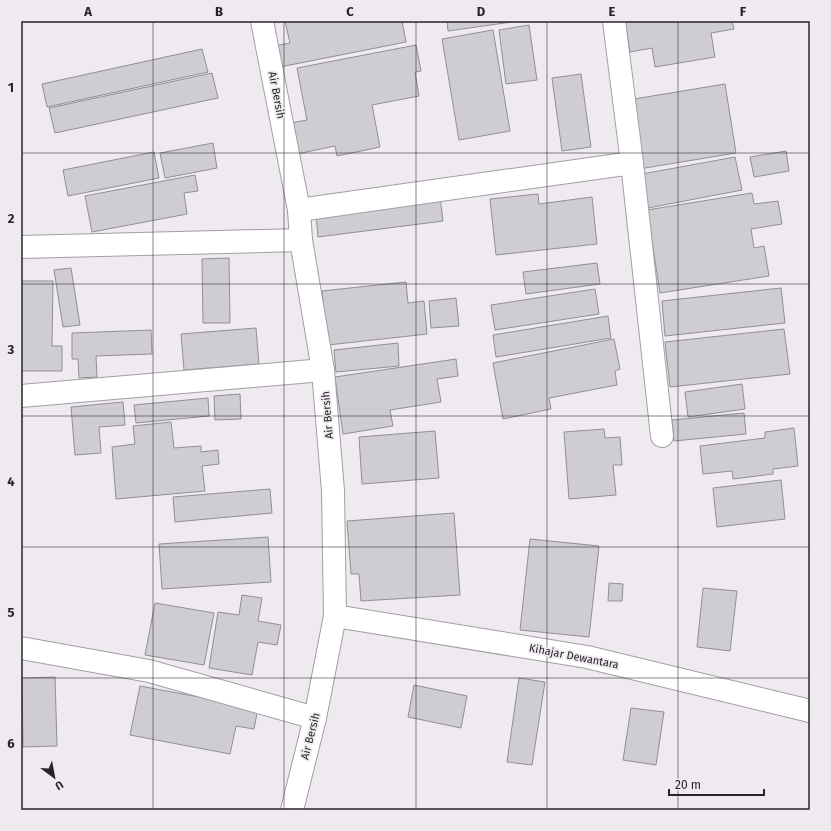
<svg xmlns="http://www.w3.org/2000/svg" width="831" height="831" font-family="'Fira Sans',sans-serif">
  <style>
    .building { fill: #cfccd4; stroke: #918f96 }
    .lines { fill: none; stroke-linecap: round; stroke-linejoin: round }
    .minor-casing { stroke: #a39ea4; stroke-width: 24 }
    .tertiary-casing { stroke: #a39ea4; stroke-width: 24 }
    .minor { stroke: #fff; stroke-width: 22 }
    .tertiary { stroke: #fff; stroke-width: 22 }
    .grid { fill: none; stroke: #262427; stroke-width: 1; stroke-opacity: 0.55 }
    .labels { text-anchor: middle; stroke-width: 3.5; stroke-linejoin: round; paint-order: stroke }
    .street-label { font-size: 11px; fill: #262427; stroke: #efe9f0 }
    .neatline { fill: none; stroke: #262427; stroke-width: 1.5 }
    .grid-label { font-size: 13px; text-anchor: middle; font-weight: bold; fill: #262427 }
  </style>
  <rect width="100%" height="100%" fill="#efe9f0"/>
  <path class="building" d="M285 21H402L406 42 280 67 275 46 290 43Z
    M447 21H519L448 31Z
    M625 21H732L734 29 711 33 715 57 655 67 652 48 630 52Z
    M529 25 537 80 506 84 499 30Z
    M493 30 510 131 459 140 442 39Z
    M416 45 421 71 415 72 419 96 372 105 380 147 337 156 335 146 297 154 291 123 307 120 297 68Z
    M202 49 208 72 47 107 42 84Z
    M212 73 218 98 55 133 49 108Z
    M581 74 591 147 562 151 552 78Z
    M725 84 736 153 639 169 628 100Z
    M213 143 217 168 165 178 160 153Z
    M786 151 789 171 754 177 750 157Z
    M154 152 159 178 68 196 63 170Z
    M735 157 742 190 648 208 642 174Z
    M195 175 198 191 184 193 187 214 92 232 85 196Z
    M752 193 754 204 778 201 782 224 751 229 754 248 764 246 769 276 660 293 647 210Z
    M538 194 539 204 592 197 597 244 496 255 490 199Z
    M440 197 443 221 318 237 316 213Z
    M229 258 230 323H203L202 259Z
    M597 263 600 284 526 294 523 272Z
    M71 268 80 325 63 327 54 270Z
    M21 281H53L52 346H62V371H21Z
    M406 282 408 303 424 301 427 334 328 345 322 291Z
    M781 288 785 323 665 336 662 301Z
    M595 289 599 314 495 330 491 305Z
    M456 298 459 326 431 328 429 301Z
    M608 316 611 338 496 357 493 335Z
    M256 328 259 364 184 370 181 334Z
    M784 329 790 374 670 387 665 342Z
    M151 330 152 354 96 356 97 377 79 378 78 359H72V333Z
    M614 339 620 369 615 371 617 385 549 398 551 409 503 419 493 363Z
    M398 343 399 366 336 372 334 350Z
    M456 359 458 376 437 379 441 402 390 410 393 426 343 434 335 377Z
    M742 384 745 409 688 417 685 392Z
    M240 394 241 419 215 420 214 396Z
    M208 398 209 416 136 423 134 405Z
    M123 402 125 425 99 427 101 453 75 455 71 407Z
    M744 413 746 434 674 441 672 420Z
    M171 422 174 448 201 446V452L218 450 219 464 202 466 205 491 116 499 112 447 135 444 133 426Z
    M794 428 798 466 773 469V474L733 479 732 471 703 474 700 446 765 438V432Z
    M604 429 605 438 620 437 622 465H613L616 495 569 499 564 432Z
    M435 431 439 478 362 484 359 437Z
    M781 480 785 519 717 527 713 488Z
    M270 489 272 513 175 522 173 497Z
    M454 513 460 595 361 601 359 574H351L347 521Z
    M268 537 271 582 162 589 159 544Z
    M530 539 599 546 589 637 520 630Z
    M609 583 623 584 622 601H608Z
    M703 588 737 591 730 651 697 647Z
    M242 595 262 598 258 621 281 625 277 645 258 642 252 675 209 668 218 612 239 615Z
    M155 603 214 613 204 665 145 655Z
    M55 677 57 746 23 747 22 678Z
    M519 678 545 682 532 765 507 762Z
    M414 685 467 696 461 728 408 717Z
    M140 686 258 708 254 729 236 726 230 754 130 735Z
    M631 708 664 712 656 765 623 760Z"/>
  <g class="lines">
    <g class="minor-casing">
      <path id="minor" d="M632 163 662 436
        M299 210 632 163 614 21
        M21 247 301 240
        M21 396 323 370
        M335 616 587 657 810 711
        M21 648 149 671 315 718"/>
    </g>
    <g class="tertiary-casing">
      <path id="tertiary" d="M262 21 299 210 301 240 323 370 333 491 335 616 315 718 292 810"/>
    </g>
    <use href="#minor" class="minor"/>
    <use href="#tertiary" class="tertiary"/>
  </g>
  <path class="grid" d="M153 21V810M284 21V810M416 21V810M547 21V810M678 21V810M21 153H810M21 284H810M21 416H810M21 547H810M21 678H810"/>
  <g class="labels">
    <g class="street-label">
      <text transform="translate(277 95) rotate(79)" y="4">Air Bersih</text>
      <text transform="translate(327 415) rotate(-95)" y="4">Air Bersih</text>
      <text transform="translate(574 656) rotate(11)" y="4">Kihajar Dewantara</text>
      <text transform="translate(310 736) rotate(-76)" y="4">Air Bersih</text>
    </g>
  </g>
  <rect width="831" height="831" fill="none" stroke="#efe9f0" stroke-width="44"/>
  <g transform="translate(54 777) rotate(148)" stroke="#efe9f0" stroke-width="3" paint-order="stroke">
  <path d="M0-3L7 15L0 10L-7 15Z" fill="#262427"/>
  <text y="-6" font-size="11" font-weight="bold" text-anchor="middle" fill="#262427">U</text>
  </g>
  <path d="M669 789v6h95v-6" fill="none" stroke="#262427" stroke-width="2"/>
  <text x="675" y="789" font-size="12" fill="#262427" stroke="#efe9f0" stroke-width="3" paint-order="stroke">20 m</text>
  <rect x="22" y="22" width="787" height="787" class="neatline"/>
  <g class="grid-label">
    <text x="88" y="16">A</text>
    <text x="219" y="16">B</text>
    <text x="350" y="16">C</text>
    <text x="481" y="16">D</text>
    <text x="612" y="16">E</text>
    <text x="743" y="16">F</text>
    <text x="11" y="92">1</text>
    <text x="11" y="223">2</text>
    <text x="11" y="354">3</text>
    <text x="11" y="486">4</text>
    <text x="11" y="617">5</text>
    <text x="11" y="748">6</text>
  </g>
</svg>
